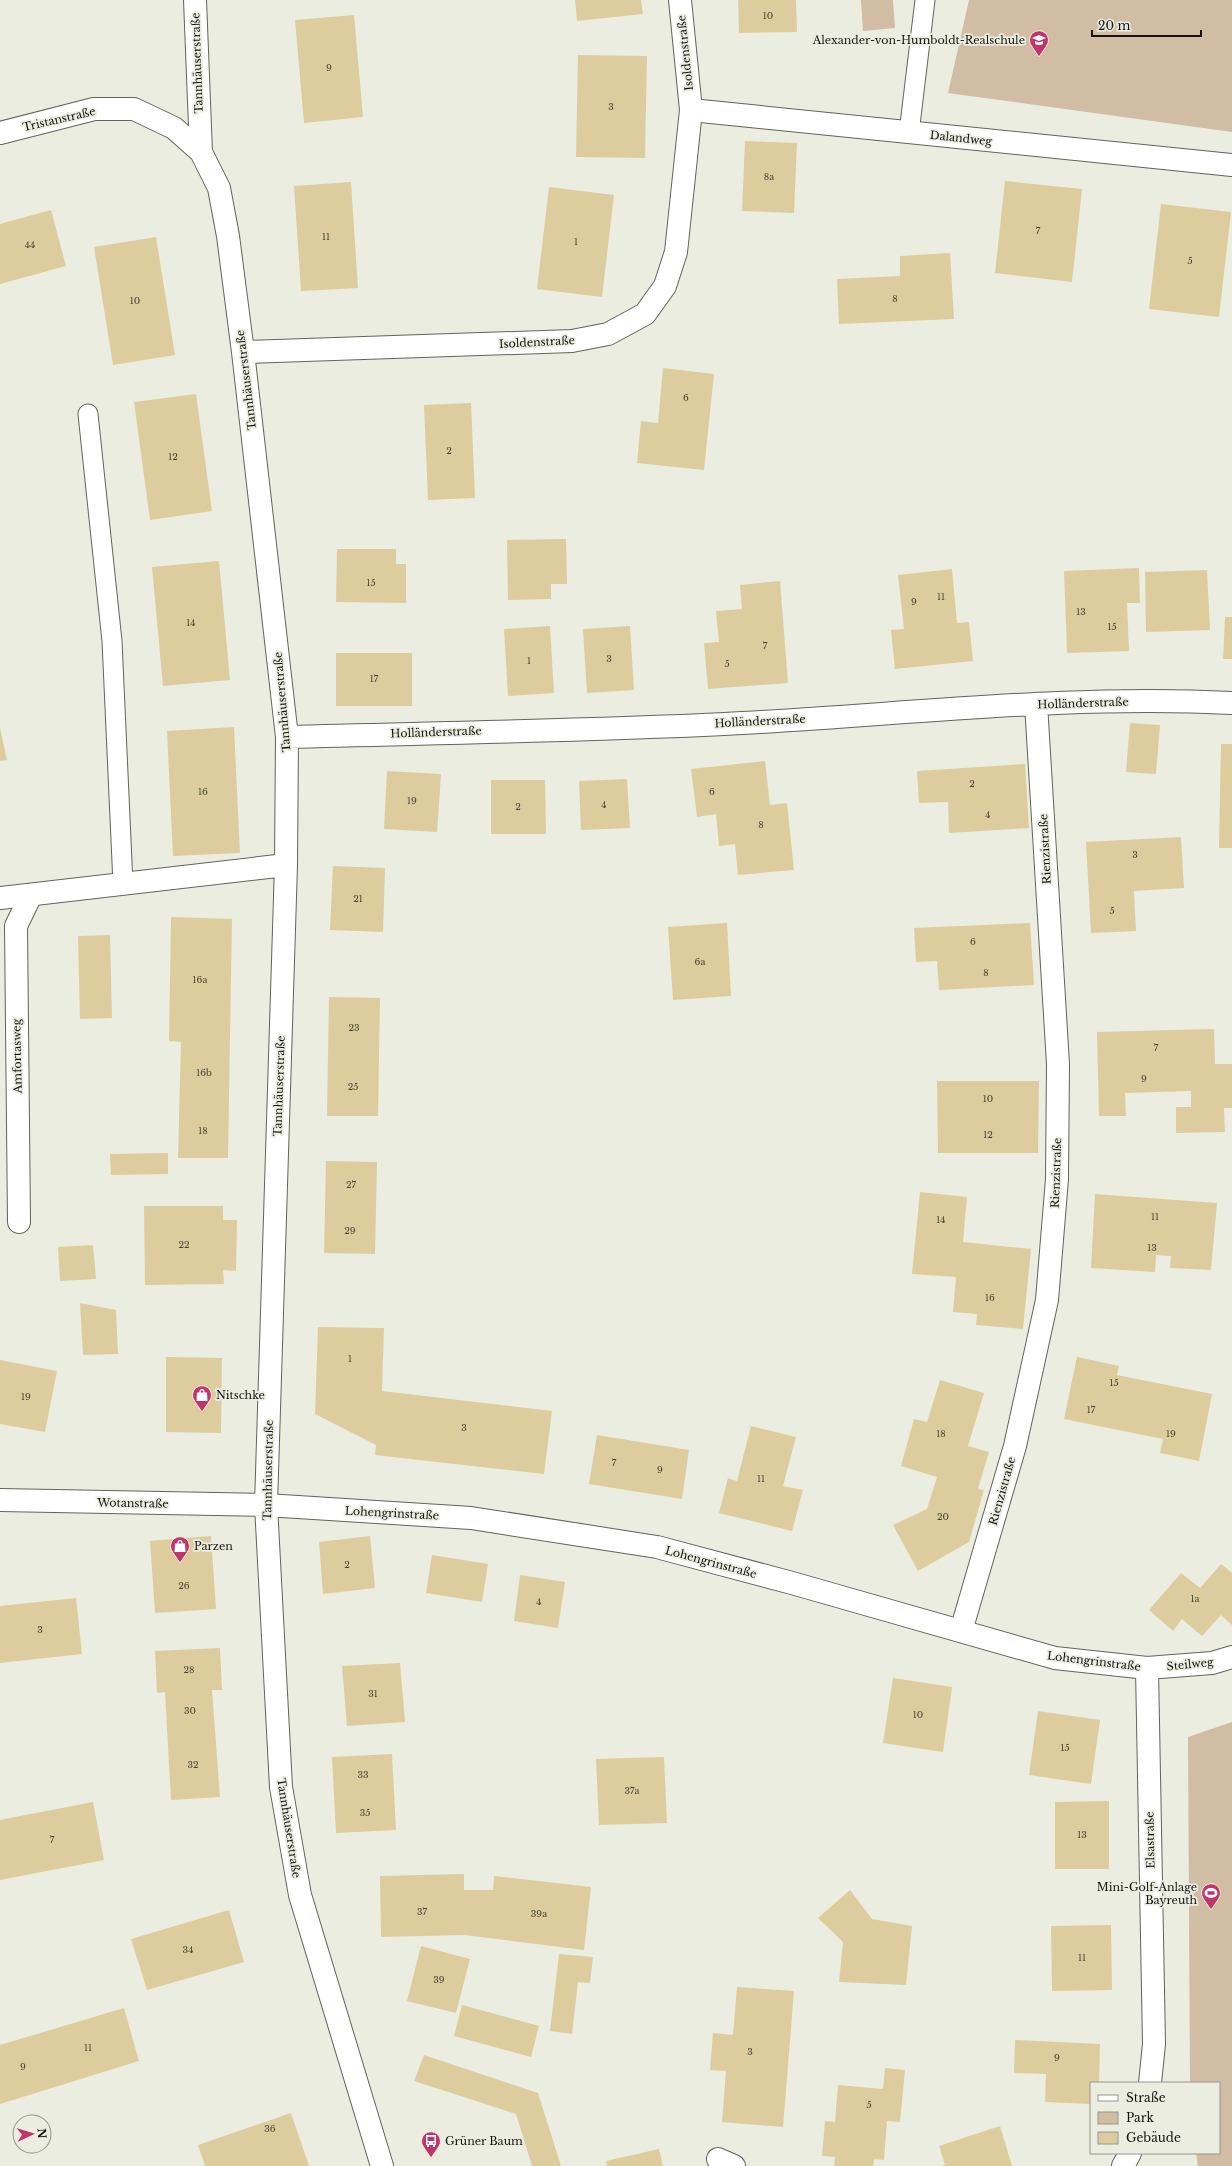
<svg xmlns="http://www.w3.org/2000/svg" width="1232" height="2166" font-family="'Libre Baskerville',serif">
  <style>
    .green { fill: #d1bca4 }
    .building { fill: #ddcd9e }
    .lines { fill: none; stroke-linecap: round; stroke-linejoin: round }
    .lane-casing { stroke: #626458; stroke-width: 21 }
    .street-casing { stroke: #626458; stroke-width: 24 }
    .lane { stroke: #fff; stroke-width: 19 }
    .street { stroke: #fff; stroke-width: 22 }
    .labels { text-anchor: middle; stroke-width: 3.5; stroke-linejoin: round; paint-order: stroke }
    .number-label { font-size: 9px; fill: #464234 }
    .poi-label { font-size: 11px; fill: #131410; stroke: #ebede0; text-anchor: start }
    .street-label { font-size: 11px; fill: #131410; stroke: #ebede0 }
  </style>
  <rect width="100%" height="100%" fill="#ebede0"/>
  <path class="green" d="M861 0H893L895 28 863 31Z
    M969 0H1232V132L948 93Z
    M1232 1722V2166H1198L1196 2153H1219V2083H1190L1188 1737Z"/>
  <path class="building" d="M575 0H641L643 14 577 21Z
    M738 0H796L797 32 739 33Z
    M354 15 363 117 304 123 295 20Z
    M578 55 647 56 645 158 576 157Z
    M745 141 797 143 794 213 742 211Z
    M1005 181 1082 189 1072 282 995 273Z
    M351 182 358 288 301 291 294 186Z
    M549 187 614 195 602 297 537 289Z
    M1161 204 1231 212 1219 317 1149 309Z
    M51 210 66 266 0 284V224Z
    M156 237 175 355 113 365 94 247Z
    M950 253 954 319 839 324 837 279 900 276V256Z
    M663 368 714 374 704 470 637 463 641 421 658 423Z
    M196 394 212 511 150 520 134 402Z
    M471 403 475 498 428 500 424 405Z
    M566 539 567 584H551V599L508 600 507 540Z
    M337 549H396V564H406V603L336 602Z
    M219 561 230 680 163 686 152 567Z
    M1139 568 1140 603H1127L1129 651 1067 653 1064 571Z
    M952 569 957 623 969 622 973 661 895 669 891 630 904 629 898 575Z
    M1207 570 1210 630 1146 632 1145 572Z
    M780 581 788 683 708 689 704 643 719 642 716 611 742 609 740 585Z
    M1225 617H1232V659H1223Z
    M550 626 554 693 508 696 504 629Z
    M630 626 634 690 587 693 583 629Z
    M336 653H412V706H336Z
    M1130 723 1160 725 1156 774 1126 772Z
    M234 727 240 853 173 856 167 731Z
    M0 728 7 760 0 761Z
    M1221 744H1232V848H1219Z
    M765 761 770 805 787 803 794 870 738 875 735 844 719 846 716 814 697 817 691 769Z
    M1025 764 1029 828 949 833 948 802 919 803 917 771Z
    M387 771 441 774 437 832 384 829Z
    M627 779 630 828 581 830 579 781Z
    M491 780H545L546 834H491Z
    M1181 837 1184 888 1134 891 1136 931 1091 933 1086 842Z
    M333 866 385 868 383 932 330 930Z
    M171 917 232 919 228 1158H178L181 1042 169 1041Z
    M727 923 731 996 673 1000 668 927Z
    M1030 923 1034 985 939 990 937 961 916 962 914 928Z
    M110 935 112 1018 80 1019 78 936Z
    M329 997 380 998 378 1116H327Z
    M1214 1029 1215 1064H1232V1108H1224L1225 1132 1176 1133V1107H1191V1091L1125 1093 1126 1116H1099L1097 1032Z
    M937 1081H1039L1038 1153H938Z
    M168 1153V1174L111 1175 110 1154Z
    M326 1161 377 1162 375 1254 324 1253Z
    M920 1192 967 1197 963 1242 1031 1249 1023 1329 976 1325 977 1314 953 1312 956 1277 912 1274Z
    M1095 1194 1217 1203 1211 1270 1170 1268 1171 1256 1156 1255 1155 1272 1091 1268Z
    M144 1206H223V1220H237L236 1271 223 1270 224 1284 145 1285Z
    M93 1245 96 1279 60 1281 58 1247Z
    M80 1303 116 1310 118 1354 83 1355Z
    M318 1327 384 1328 382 1391 552 1411 544 1474 375 1455 376 1445 315 1414Z
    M166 1357 222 1358 221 1433 166 1432Z
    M1077 1357 1119 1366 1117 1375 1212 1394 1199 1461 1160 1453 1163 1439 1064 1419Z
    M0 1360 57 1371 45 1432 0 1424Z
    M940 1380 984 1393 968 1446 989 1452 978 1489 984 1490 969 1542 918 1571 893 1525 927 1509 937 1477 901 1466 914 1419 927 1422Z
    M751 1426 796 1437 783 1486 803 1490 792 1531 719 1513 728 1478 737 1481Z
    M597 1435 689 1450 682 1499 589 1484Z
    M211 1536 216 1609 155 1613 150 1541Z
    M370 1536 375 1588 323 1594 319 1542Z
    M432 1555 488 1564 482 1602 426 1593Z
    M1221 1564 1232 1573V1625L1221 1615 1202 1636 1182 1619 1173 1631 1149 1610 1181 1573 1200 1588Z
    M520 1575 565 1582 558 1628 514 1621Z
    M76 1598 82 1654 0 1663V1606Z
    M220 1648 222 1690H212L220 1797 171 1800 165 1692 157 1693 155 1651Z
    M400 1663 405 1722 347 1726 342 1666Z
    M893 1678 952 1687 943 1752 883 1743Z
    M1038 1711 1100 1720 1091 1784 1029 1775Z
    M392 1754 396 1830 336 1833 332 1757Z
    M664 1757 667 1823 599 1825 596 1759Z
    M1109 1801V1869H1055V1802Z
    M93 1802 104 1860 0 1880V1820Z
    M464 1874V1890H493L494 1876 591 1887 584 1950 465 1935 381 1937 380 1876Z
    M850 1890 872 1919 912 1926 906 1985 839 1982 843 1942 818 1918Z
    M229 1910 244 1962 147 1990 131 1939Z
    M1111 1925 1112 1990 1052 1991 1051 1926Z
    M421 1946 470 1959 456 2013 407 2001Z
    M559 1954 593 1957 590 1983 578 1982 572 2034 550 2031Z
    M737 1987 794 1991 783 2127 722 2122 726 2071 710 2070 713 2033 733 2035Z
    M462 2005 539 2026 531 2057 454 2036Z
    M124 2008 139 2061 0 2104V2045Z
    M1015 2040 1100 2044 1099 2083H1091V2104L1045 2102 1046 2074 1014 2073Z
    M424 2055 538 2093 561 2166H532L516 2114 414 2081Z
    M885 2068 905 2070 900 2122 887 2121 884 2160 874 2159 873 2166H834L835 2157 822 2156 825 2121 835 2122 838 2085 883 2089Z
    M291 2113 309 2166H205L198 2145Z
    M1000 2126 1012 2166H941L945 2165 939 2146Z
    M659 2149 663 2166H607L606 2161Z"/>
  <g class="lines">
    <g class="lane-casing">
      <path id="lane" d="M909 133 925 0
        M88 414 112 641 123 884"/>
    </g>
    <g class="street-casing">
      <path id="street" d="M195 0 201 152 219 188 228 236 243 352 287 737 286 865 266 1505 281 1787 300 1895 382 2166
        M691 110 1232 165
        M0 133 94 109H134L174 128 201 152
        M243 352 572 341 608 334 645 314 665 286 676 252 691 110 680 0
        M287 737C433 733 579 731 724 724 893 716 1063 694 1232 703
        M0 898 286 865
        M19 1222 16 926 31 895
        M0 1500 266 1505 471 1518 657 1547 792 1583 1055 1658 1147 1668 1212 1663 1232 1657
        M961 1631 1015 1446 1047 1300 1057 1179 1058 1064 1036 704
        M1147 1668 1154 2044 1150 2083
        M718 2159 734 2166
        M1123 2166 1130 2153"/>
    </g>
    <use href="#lane" class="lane"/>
    <use href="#street" class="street"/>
  </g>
  <defs>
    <g id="school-pin" transform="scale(1)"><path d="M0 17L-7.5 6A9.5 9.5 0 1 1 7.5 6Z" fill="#c1356b" stroke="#ebede0"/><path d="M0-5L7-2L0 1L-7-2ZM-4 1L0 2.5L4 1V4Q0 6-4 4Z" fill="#fff"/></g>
    <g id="shop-pin" transform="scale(1)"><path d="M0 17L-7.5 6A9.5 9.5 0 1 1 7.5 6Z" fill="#c1356b" stroke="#ebede0"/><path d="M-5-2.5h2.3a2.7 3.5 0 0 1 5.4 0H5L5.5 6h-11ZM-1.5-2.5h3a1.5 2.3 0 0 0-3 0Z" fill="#fff"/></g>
    <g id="stadium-pin" transform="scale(1)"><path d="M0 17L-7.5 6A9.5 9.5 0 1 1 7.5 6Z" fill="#c1356b" stroke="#ebede0"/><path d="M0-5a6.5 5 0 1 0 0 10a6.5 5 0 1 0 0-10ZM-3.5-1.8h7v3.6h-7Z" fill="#fff"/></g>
    <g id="bus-pin" transform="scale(1)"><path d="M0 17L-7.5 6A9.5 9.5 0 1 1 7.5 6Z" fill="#c1356b" stroke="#ebede0"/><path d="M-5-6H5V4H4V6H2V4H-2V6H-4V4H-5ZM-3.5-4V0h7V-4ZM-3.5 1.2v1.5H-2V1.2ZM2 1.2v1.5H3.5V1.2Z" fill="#fff"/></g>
  </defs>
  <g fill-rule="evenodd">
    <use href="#school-pin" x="1039" y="40"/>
    <use href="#shop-pin" x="202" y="1395"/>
    <use href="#shop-pin" x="180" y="1546"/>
    <use href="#stadium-pin" x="1211" y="1893"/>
    <use href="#bus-pin" x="431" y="2141"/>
  </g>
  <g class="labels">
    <g class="number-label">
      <text x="768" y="19">10</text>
      <text x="329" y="71">9</text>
      <text x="611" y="110">3</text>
      <text x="769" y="180">8a</text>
      <text x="1038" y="234">7</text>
      <text x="326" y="240">11</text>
      <text x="576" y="245">1</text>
      <text x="30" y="248">44</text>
      <text x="1190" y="264">5</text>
      <text x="895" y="302">8</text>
      <text x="135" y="304">10</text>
      <text x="686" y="401">6</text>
      <text x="449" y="454">2</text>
      <text x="173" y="460">12</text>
      <text x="371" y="586">15</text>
      <text x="941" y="600">11</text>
      <text x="914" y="605">9</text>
      <text x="1081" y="615">13</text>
      <text x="191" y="626">14</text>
      <text x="1112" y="630">15</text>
      <text x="765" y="649">7</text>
      <text x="609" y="662">3</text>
      <text x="529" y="664">1</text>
      <text x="727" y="667">5</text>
      <text x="374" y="682">17</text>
      <text x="972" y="787">2</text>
      <text x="203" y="795">16</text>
      <text x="712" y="795">6</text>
      <text x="412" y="804">19</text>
      <text x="604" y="808">4</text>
      <text x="518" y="810">2</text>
      <text x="988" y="818">4</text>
      <text x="761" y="828">8</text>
      <text x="1135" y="858">3</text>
      <text x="358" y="902">21</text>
      <text x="1112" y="914">5</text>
      <text x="973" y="945">6</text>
      <text x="700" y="965">6a</text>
      <text x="986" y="976">8</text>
      <text x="200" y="983">16a</text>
      <text x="354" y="1031">23</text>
      <text x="1156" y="1051">7</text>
      <text x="204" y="1076">16b</text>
      <text x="1144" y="1082">9</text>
      <text x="353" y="1090">25</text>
      <text x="988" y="1102">10</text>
      <text x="203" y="1134">18</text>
      <text x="988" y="1138">12</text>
      <text x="351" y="1188">27</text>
      <text x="1155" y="1220">11</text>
      <text x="941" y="1223">14</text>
      <text x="350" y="1234">29</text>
      <text x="184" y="1248">22</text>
      <text x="1152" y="1251">13</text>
      <text x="990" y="1301">16</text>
      <text x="350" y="1362">1</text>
      <text x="1114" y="1386">15</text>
      <text x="26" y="1400">19</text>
      <text x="1091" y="1413">17</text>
      <text x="464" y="1431">3</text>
      <text x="941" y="1437">18</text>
      <text x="1171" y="1437">19</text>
      <text x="614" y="1466">7</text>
      <text x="660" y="1473">9</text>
      <text x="761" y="1482">11</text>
      <text x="943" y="1520">20</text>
      <text x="347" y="1568">2</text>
      <text x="184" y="1589">26</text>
      <text x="1195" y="1602">1a</text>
      <text x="539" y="1605">4</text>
      <text x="40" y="1633">3</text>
      <text x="189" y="1673">28</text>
      <text x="373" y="1697">31</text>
      <text x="190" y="1714">30</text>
      <text x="918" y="1718">10</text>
      <text x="1065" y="1751">15</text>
      <text x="193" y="1768">32</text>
      <text x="363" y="1778">33</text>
      <text x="632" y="1794">37a</text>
      <text x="365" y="1816">35</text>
      <text x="1082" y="1838">13</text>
      <text x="52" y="1843">7</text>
      <text x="422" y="1915">37</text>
      <text x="539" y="1917">39a</text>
      <text x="188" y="1953">34</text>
      <text x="1082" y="1961">11</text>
      <text x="439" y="1983">39</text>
      <text x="88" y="2051">11</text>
      <text x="750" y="2055">3</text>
      <text x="1057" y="2061">9</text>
      <text x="23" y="2070">9</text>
      <text x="869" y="2108">5</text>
      <text x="270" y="2132">36</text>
    </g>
    <g class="poi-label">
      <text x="1025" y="44" text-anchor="end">Alexander-von-Humboldt-Realschule</text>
      <text x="216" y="1399">Nitschke</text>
      <text x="194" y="1550">Parzen</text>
      <text x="1197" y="1891" text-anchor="end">Mini-Golf-Anlage<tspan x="1197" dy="13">Bayreuth</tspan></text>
      <text x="445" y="2145">Grüner Baum</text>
    </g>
    <g class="street-label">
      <text transform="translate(685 53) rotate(-96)" y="4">Isoldenstraße</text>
      <text transform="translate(197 63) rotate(-92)" y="4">Tannhäuserstraße</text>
      <text transform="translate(59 119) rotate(-13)" y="4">Tristanstraße</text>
      <text transform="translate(961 138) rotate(6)" y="4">Dalandweg</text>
      <text transform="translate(537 342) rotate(-3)" y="4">Isoldenstraße</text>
      <text transform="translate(246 380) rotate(-97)" y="4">Tannhäuserstraße</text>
      <text transform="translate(282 702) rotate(-95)" y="4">Tannhäuserstraße</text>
      <text transform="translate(1083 703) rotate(-2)" y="4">Holländerstraße</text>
      <text transform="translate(760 721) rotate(-3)" y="4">Holländerstraße</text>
      <text transform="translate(436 732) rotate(-2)" y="4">Holländerstraße</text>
      <text transform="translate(1045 849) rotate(-93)" y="4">Rienzistraße</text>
      <text transform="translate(17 1056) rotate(-91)" y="4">Amfortasweg</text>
      <text transform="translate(279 1086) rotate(-88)" y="4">Tannhäuserstraße</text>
      <text transform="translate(1056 1173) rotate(-88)" y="4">Rienzistraße</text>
      <text transform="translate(268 1470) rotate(-89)" y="4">Tannhäuserstraße</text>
      <text transform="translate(1002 1491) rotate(-74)" y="4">Rienzistraße</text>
      <text transform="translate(133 1503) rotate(1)" y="4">Wotanstraße</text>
      <text transform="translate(392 1513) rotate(3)" y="4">Lohengrinstraße</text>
      <text transform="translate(711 1562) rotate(15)" y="4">Lohengrinstraße</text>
      <text transform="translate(1094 1661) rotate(7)" y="4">Lohengrinstraße</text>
      <text transform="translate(1190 1664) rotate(-6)" y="4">Steilweg</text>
      <text transform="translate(289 1828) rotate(81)" y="4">Tannhäuserstraße</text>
      <text transform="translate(1150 1840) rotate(-91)" y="4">Elsastraße</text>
    </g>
  </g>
  <rect x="1090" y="2082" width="130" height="72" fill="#ebede0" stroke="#95968d"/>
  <rect x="1098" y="2095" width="20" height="6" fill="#ffffff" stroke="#95968d"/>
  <text x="1126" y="2102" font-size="12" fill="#131410">Straße</text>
  <rect x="1098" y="2112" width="20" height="12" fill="#d1bca4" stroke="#95968d"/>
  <text x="1126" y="2122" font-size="12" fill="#131410">Park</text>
  <rect x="1098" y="2132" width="20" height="12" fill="#ddcd9e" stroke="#95968d"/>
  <text x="1126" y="2142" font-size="12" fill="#131410">Gebäude</text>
  <g transform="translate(32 2134) rotate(86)"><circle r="19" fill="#ebede0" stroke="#95968d"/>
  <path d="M0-3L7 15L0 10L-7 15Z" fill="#c1356b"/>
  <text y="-6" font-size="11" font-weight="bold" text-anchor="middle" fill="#131410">N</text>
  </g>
  <path d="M1092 30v6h109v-6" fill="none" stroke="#131410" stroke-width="2"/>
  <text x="1098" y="30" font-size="12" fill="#131410" stroke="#ebede0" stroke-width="3" paint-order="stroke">20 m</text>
</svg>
